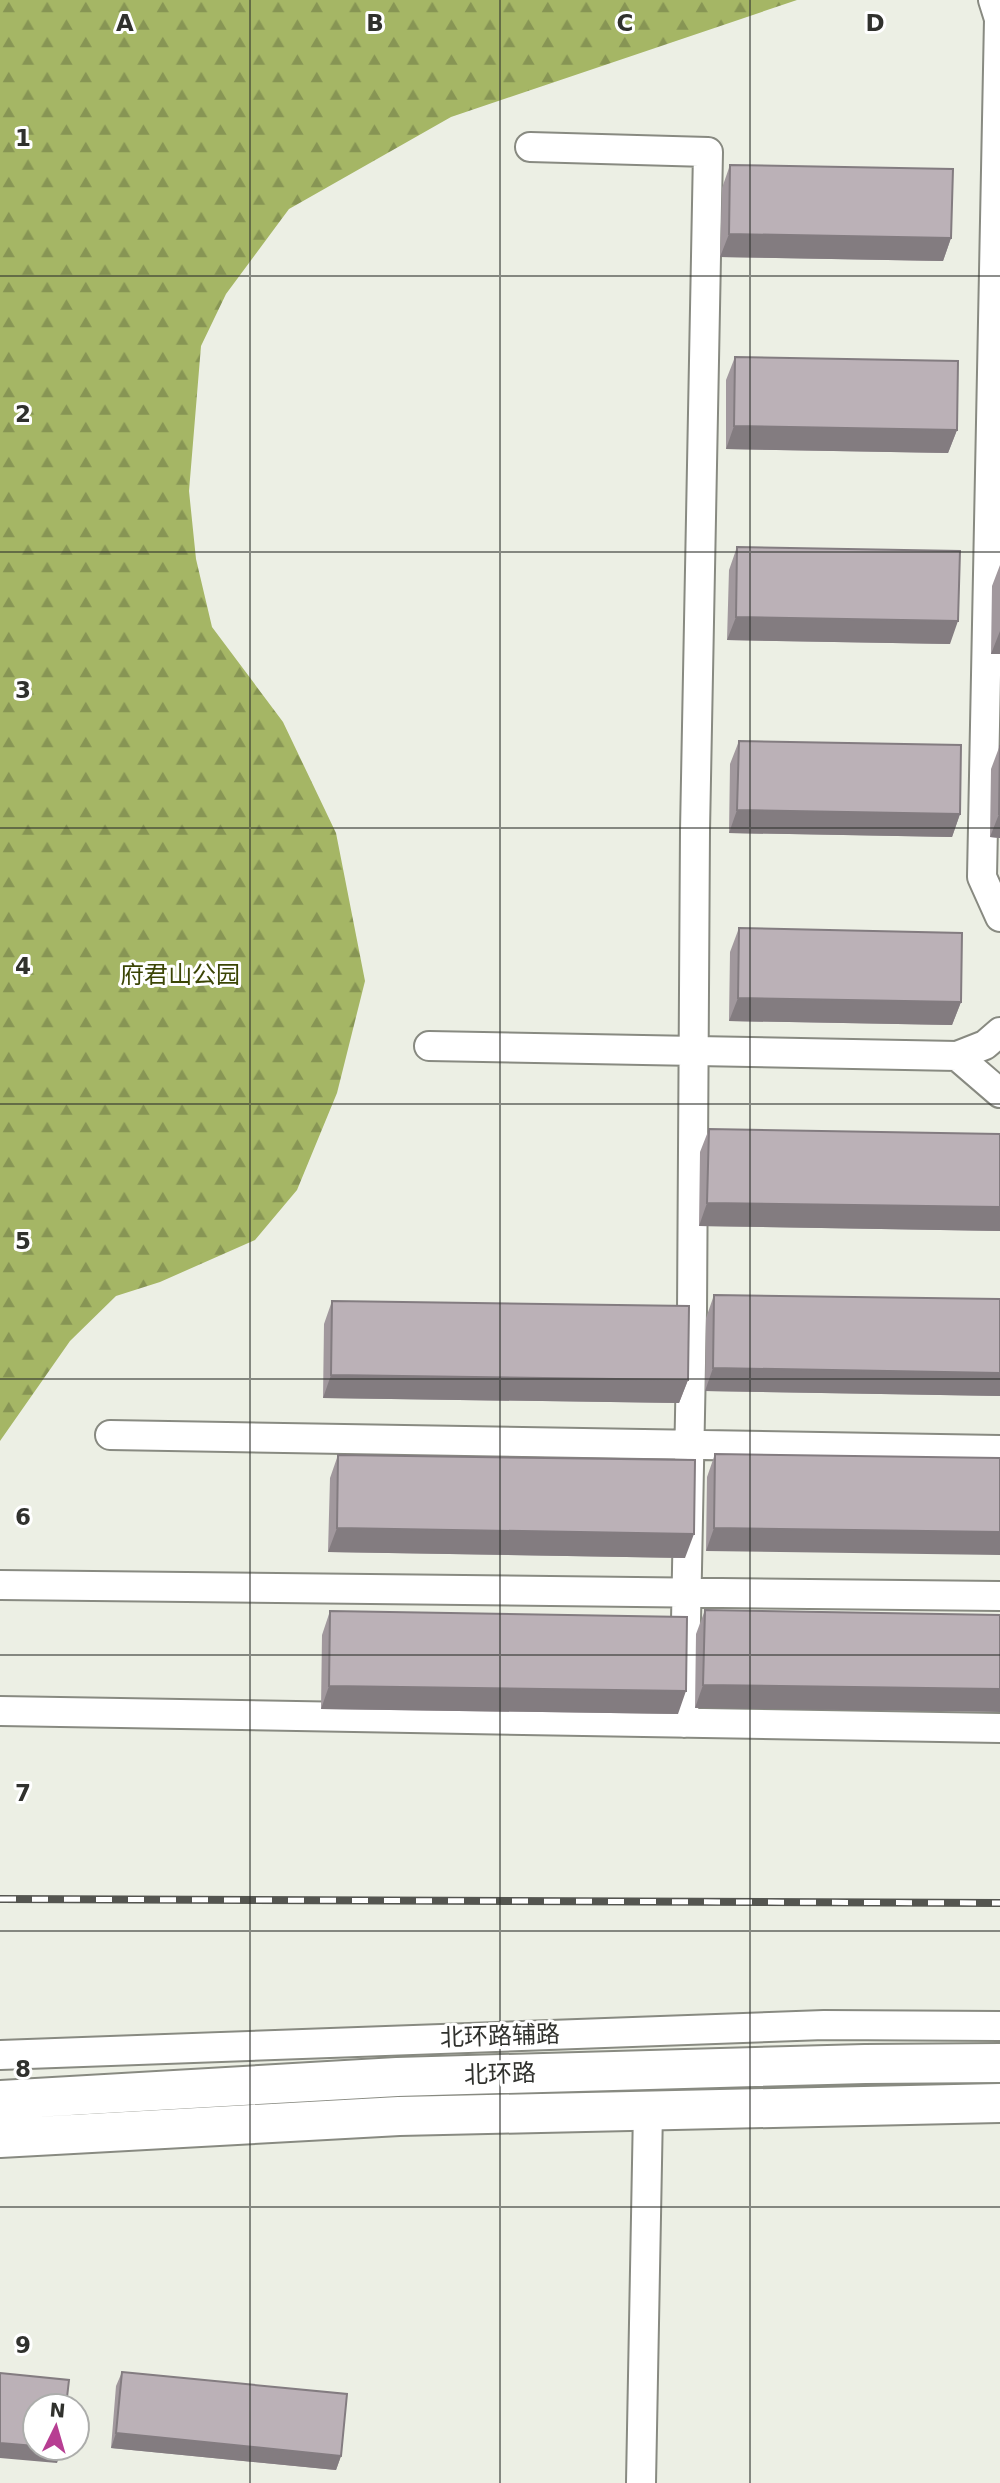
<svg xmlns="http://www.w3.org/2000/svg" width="1000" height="2483" font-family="'DejaVu Sans','Noto Sans SC',sans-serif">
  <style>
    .forest { fill: url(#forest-firs) }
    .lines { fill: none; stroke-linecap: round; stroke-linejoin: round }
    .street-casing { stroke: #888a81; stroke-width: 32 }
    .highway-casing { stroke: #888a81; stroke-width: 42 }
    .street { stroke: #fff; stroke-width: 28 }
    .highway { stroke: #fff; stroke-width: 38 }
    .rail-casing { stroke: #545550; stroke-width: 8 }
    .rail { stroke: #fff; stroke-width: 5; stroke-dasharray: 16; stroke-linecap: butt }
    .wall { fill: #a1989d }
    .shaded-wall { fill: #837c80 }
    .building { fill: #bbb1b7; stroke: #837c80; stroke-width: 2 }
    .grid { fill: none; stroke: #30312d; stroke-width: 2; stroke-opacity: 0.55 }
    .labels { text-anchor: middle; stroke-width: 6; stroke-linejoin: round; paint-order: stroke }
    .park-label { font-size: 24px; fill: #3b4505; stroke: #fff }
    .street-label { font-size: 24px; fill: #30312d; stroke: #fff }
    .grid-label { font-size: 23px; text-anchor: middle; font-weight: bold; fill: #30312d; stroke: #fff; stroke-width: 6; stroke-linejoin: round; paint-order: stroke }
  </style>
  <defs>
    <pattern id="forest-firs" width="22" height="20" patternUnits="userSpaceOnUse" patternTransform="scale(1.75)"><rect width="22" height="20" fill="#a5b665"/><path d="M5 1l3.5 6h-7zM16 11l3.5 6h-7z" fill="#879554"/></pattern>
  </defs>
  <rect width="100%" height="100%" fill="#ecefe4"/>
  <path class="forest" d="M0 0H797L451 117 289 209 226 294 201 346 189 491 196 559 212 627 283 722 336 833 365 981 337 1093 297 1190 255 1240 160 1282 116 1296 70 1341 0 1441Z"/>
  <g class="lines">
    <g class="street-casing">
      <path id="street" d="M993 0 999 19 982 877 1000 917
        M530 147 708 152 695 831 692 1312 684 1723
        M429 1046 957 1056 985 1045 1000 1032
        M957 1056 1000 1093
        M110 1435 1000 1450
        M0 1585 1000 1596
        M0 1711 1000 1728
        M0 2055 824 2025 1000 2026
        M641 2483 648 2110"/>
    </g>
    <g class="highway-casing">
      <path id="highway" d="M0 2100 397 2077 865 2064 1000 2063
        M0 2138 399 2116 1000 2103"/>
    </g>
    <use href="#street" class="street"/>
    <use href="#highway" class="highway"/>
    <g class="rail-casing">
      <path id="rail" d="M0 1899 1000 1903"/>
    </g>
    <use href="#rail" class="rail"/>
  </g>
  <path class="wall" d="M730 165 951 238 943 261 720 257 722 188Z
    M735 357 957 430 948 453 726 449V380Z
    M737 547 950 644 727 640 729 570Z
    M1000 565V654H991L992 586Z
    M739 741 960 814 952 837 729 833 730 764Z
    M1000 745V838L990 837 991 769Z
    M739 928 961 1002 952 1025 729 1021 730 952Z
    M709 1129 1000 1134V1231L699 1226 700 1152Z
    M714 1295 1000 1299V1396L705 1391 706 1318Z
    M332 1301 688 1380 679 1403 323 1398 324 1324Z
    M715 1454 1000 1458 706 1551 707 1477Z
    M338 1455 685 1558 328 1552 330 1478Z
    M705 1610 1000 1615 695 1708 696 1634Z
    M330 1611 678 1714 321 1709 322 1635Z
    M122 2372 341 2456 336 2470 111 2448 116 2386Z"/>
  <path class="shaded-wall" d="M729 234 951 238 943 261 720 257Z
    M734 426 957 430 948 453 726 449Z
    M736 617 958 621 950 644 727 640Z
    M1000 631V654H991Z
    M737 810 960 814 952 837 729 833Z
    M999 814H1000V838L990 837Z
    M738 998 961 1002 952 1025 729 1021Z
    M707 1203 1000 1207V1231L699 1226Z
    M713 1368 1000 1373V1396L705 1391Z
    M331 1375 688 1380 679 1403 323 1398Z
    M337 1528 694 1534 685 1558 328 1552Z
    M714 1528 1000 1532V1555L706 1551Z
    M703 1685 1000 1689V1712L695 1708Z
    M329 1686 686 1691 678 1714 321 1709Z
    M116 2433 341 2456 336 2470 111 2448Z
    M0 2443 35 2446V2448L62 2449 57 2463 0 2458Z"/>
  <path class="building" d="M730 165 953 169 951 238 729 234Z
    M735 357 958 361 957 430 734 426Z
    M737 547 960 551 958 621 736 617Z
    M739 741 961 745 960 814 737 810Z
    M1000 745V814H999Z
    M739 928 962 933 961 1002 738 998Z
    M709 1129 1000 1134V1207L707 1203Z
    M714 1295 1000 1299V1373L713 1368Z
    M332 1301 689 1306 688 1380 331 1375Z
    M715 1454 1000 1458V1532L714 1528Z
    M338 1455 695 1460 694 1534 337 1528Z
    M705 1610 1000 1615V1689L703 1685Z
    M330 1611 687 1617 686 1691 329 1686Z
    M122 2372 347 2394 341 2456 116 2433Z
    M0 2373 69 2380 66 2406H35V2446L0 2443Z"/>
  <path class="grid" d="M250 0V2483M500 0V2483M750 0V2483M0 276H1000M0 552H1000M0 828H1000M0 1104H1000M0 1379H1000M0 1655H1000M0 1931H1000M0 2207H1000"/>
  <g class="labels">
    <g class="park-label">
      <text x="180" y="983">府君山公园</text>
    </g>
    <g class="street-label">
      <text transform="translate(500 2036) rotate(-2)" y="8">北环路辅路</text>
      <text transform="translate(500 2074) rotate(-2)" y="8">北环路</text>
    </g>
  </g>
  <g class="grid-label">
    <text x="125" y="31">A</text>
    <text x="375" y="31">B</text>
    <text x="625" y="31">C</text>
    <text x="875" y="31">D</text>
    <text x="23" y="146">1</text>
    <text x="23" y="422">2</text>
    <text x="23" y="698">3</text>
    <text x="23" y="974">4</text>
    <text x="23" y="1249">5</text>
    <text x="23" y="1525">6</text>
    <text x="23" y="1801">7</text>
    <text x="23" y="2077">8</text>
    <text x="23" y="2353">9</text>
  </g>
  <g transform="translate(56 2427) rotate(5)"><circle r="33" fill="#ffffff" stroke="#acadab" stroke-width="2"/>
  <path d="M0-5L12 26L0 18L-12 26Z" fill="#b73e92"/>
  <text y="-10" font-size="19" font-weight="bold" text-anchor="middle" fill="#30312d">N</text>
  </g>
</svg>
